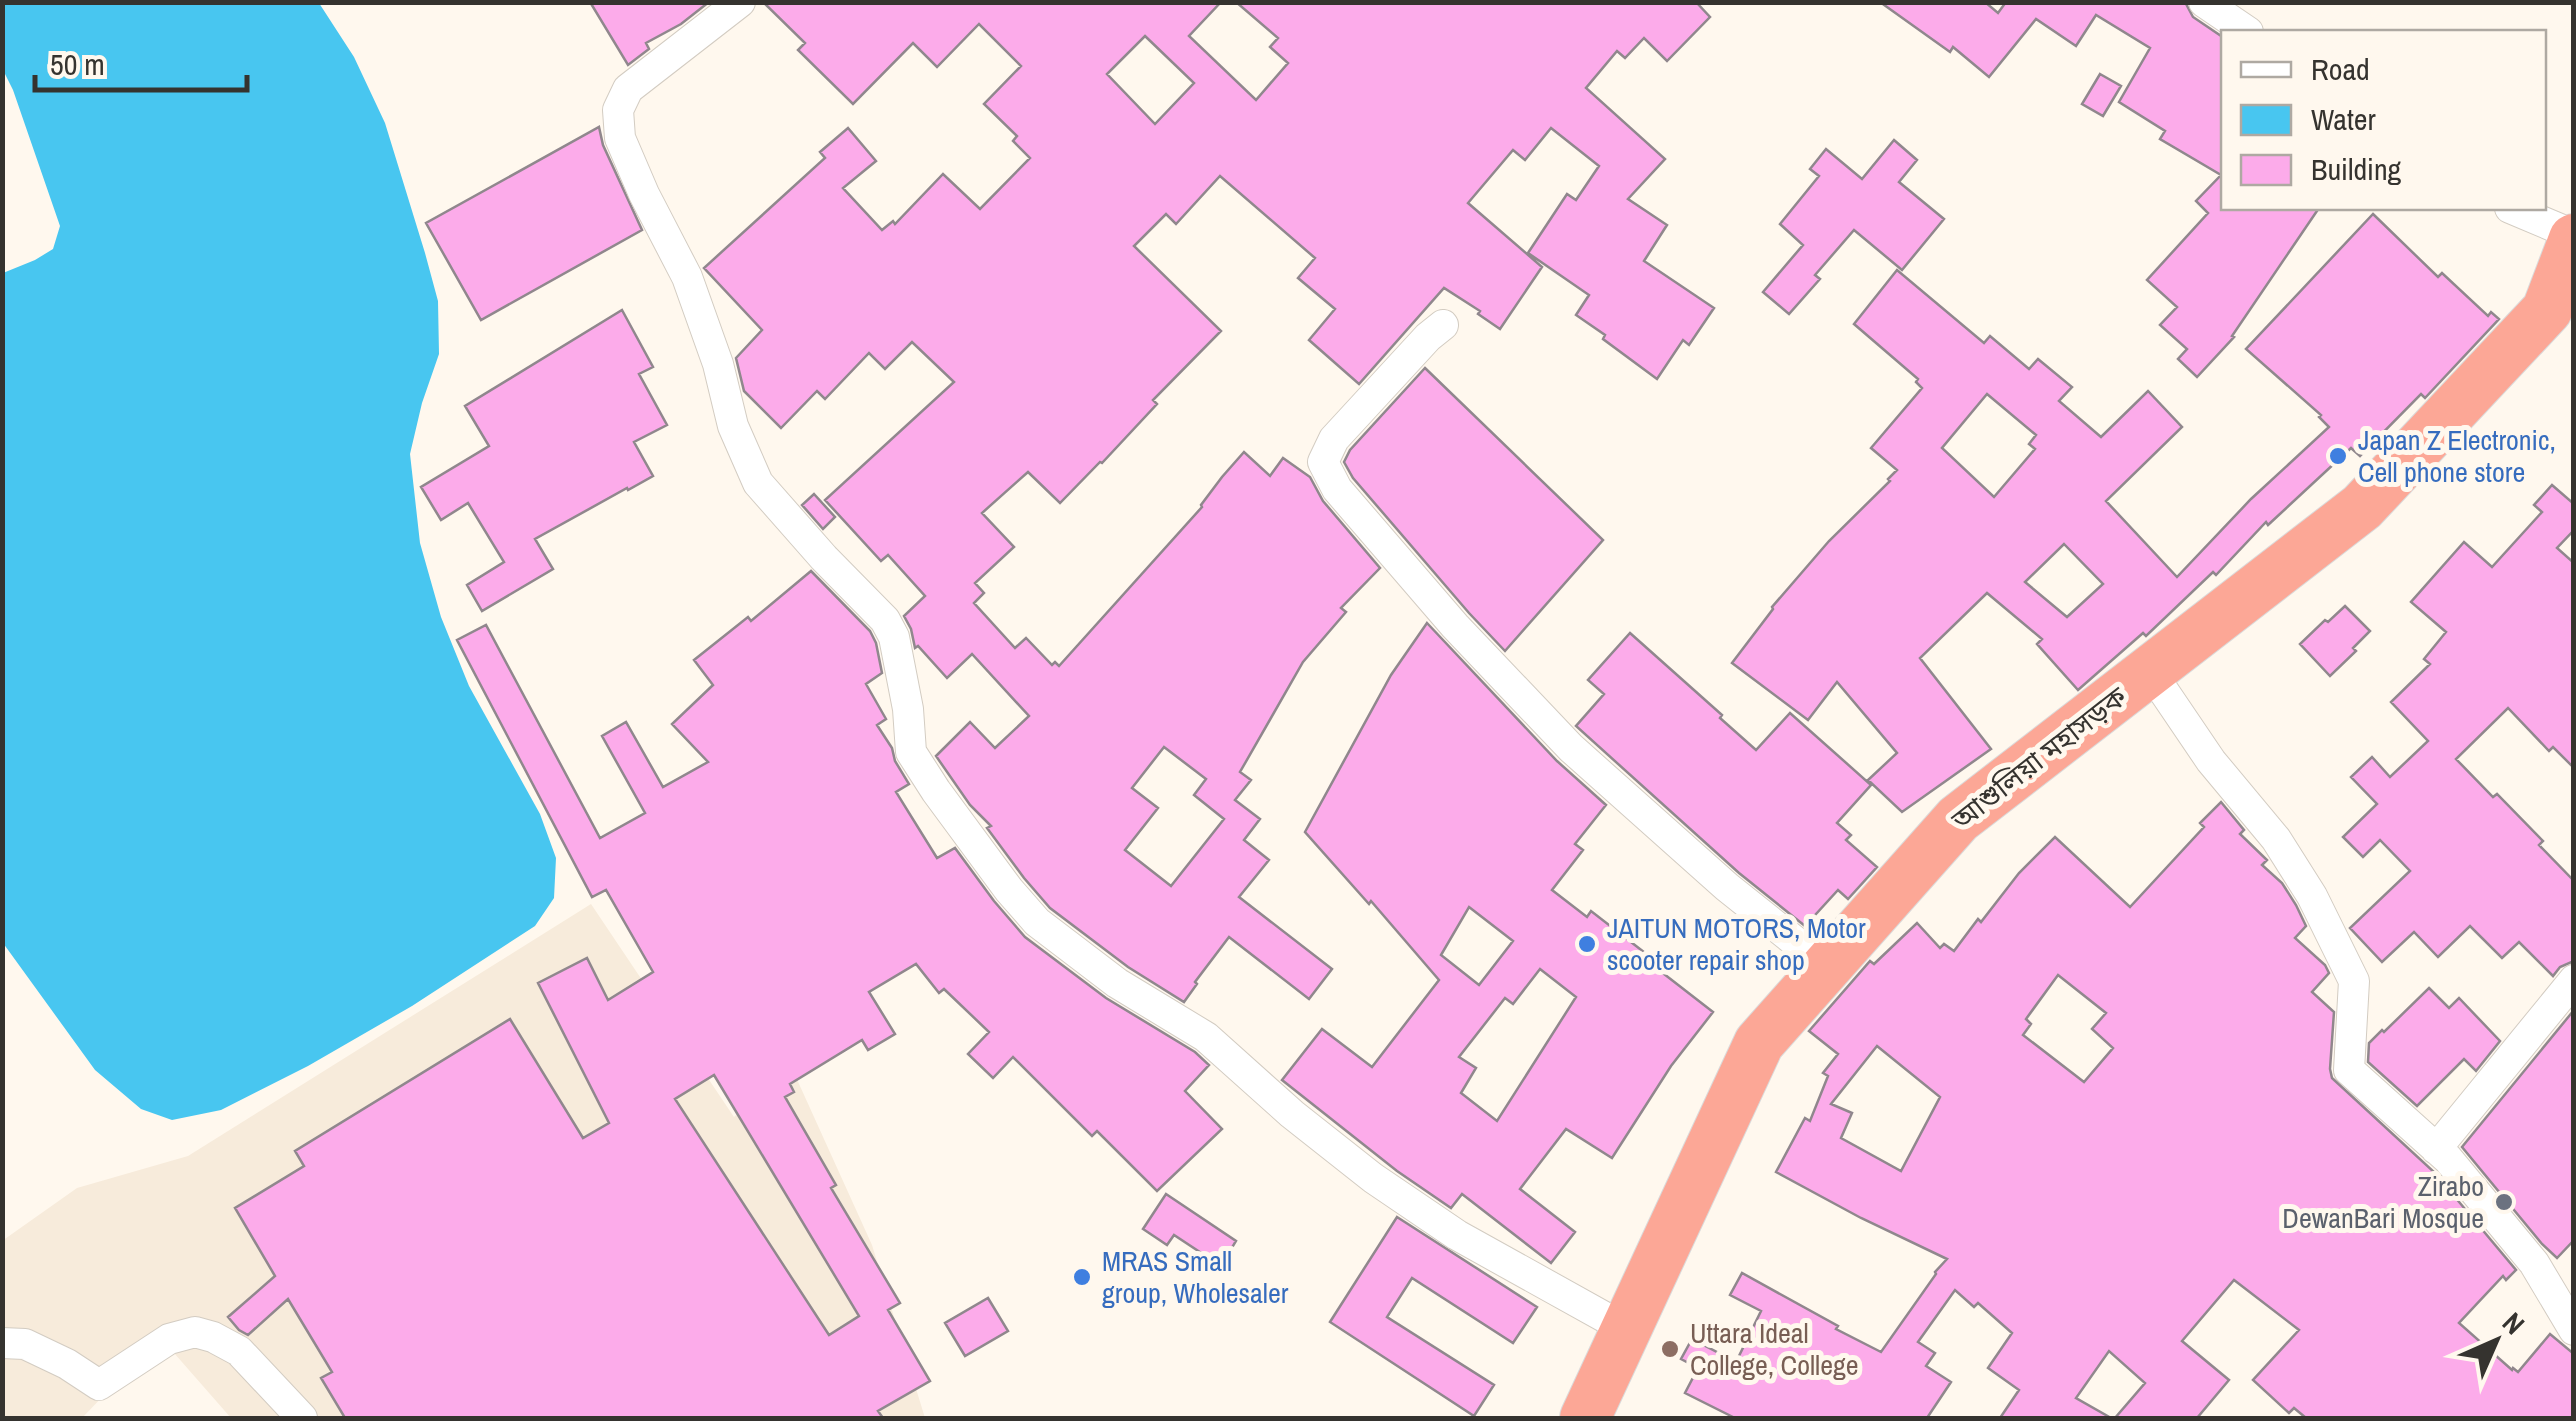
<svg xmlns="http://www.w3.org/2000/svg" width="2576" height="1421" font-family="'Archivo Narrow','Noto Sans Bengali',sans-serif">
  <style>
    .built { fill: #f7ebdb }
    .water { fill: #48c6f0 }
    .building { fill: #fcabea; stroke: #90878d; stroke-width: 2.5; fill-rule: evenodd }
    .lines { fill: none; stroke-linecap: round; stroke-linejoin: round }
    .minor-casing { stroke: #d3ccc2; stroke-width: 32 }
    .trunk-casing { stroke: #dbdada; stroke-width: 52 }
    .minor { stroke: #fff; stroke-width: 30 }
    .trunk { stroke: #fca796; stroke-width: 50 }
    .shop-dot { fill: #3f7fe0; stroke: #fff8ee; stroke-width: 4 }
    .worship-dot { fill: #6b7280; stroke: #fff8ee; stroke-width: 4 }
    .education-dot { fill: #8d6e63; stroke: #fff8ee; stroke-width: 4 }
    .labels { text-anchor: middle; stroke-width: 10; stroke-linejoin: round; paint-order: stroke }
    .shop-label { font-size: 28px; fill: #366cbe; stroke: #fff8ee; text-anchor: start }
    .street-label { font-size: 28px; fill: #35332f; stroke: #fff8ee }
    .worship-label { font-size: 28px; fill: #5b616d; stroke: #fff8ee; text-anchor: end }
    .education-label { font-size: 28px; fill: #785e54; stroke: #fff8ee; text-anchor: start }
  </style>
  <rect width="100%" height="100%" fill="#fff8ee"/>
  <path class="built" d="M591 904 734 1117 790 1064 872 1245 925 1418H231L160 1337 82 1418H3L2 1241 77 1188 188 1156Z"/>
  <path class="water" d="M2 3H319L354 57 385 123 425 253 438 301 439 354 422 403 410 454 420 543 441 617 469 686 540 814 556 858 554 898 535 926 412 1006 308 1066 221 1110 172 1120 141 1109 95 1070 3 943V273L35 260 53 249 60 226 13 90 3 70Z"/>
  <path class="building" d="M590 2H709L681 24 646 43 649 49 628 65Z
    M763 2H1221L1189 36 1256 100 1288 63 1270 47 1278 38 1236 2H1696L1710 17 1667 61 1644 38 1625 58 1617 51 1586 88 1665 159 1628 199 1667 225 1644 261 1714 308 1689 345 1683 340 1657 379 1603 339 1605 335 1576 315 1589 295 1528 253 1567 194 1576 200 1599 166 1551 128 1525 160 1513 150 1468 203 1542 267 1500 329 1478 314 1480 311 1444 288 1359 384 1309 340 1335 309 1298 278 1315 258 1220 176 1176 224 1166 214 1134 246 1221 331 1153 400 1157 404 1102 463 1100 462 1060 503 1028 472 982 513 1014 547 975 583 984 593 974 603 1015 648 1026 638 1052 665 1055 662 1059 666 1202 507 1201 505 1222 477 1244 452 1270 476 1283 458 1310 477 1323 501 1380 568 1341 608 1346 612 1303 662 1240 772 1251 780 1235 800 1260 819 1244 840 1269 860 1239 897 1332 969 1309 999 1229 937 1195 982 1197 984 1184 1002 1128 967 1050 908 1024 878 987 828 991 826 970 805 936 756 970 722 995 748 1029 716 972 654 947 678 918 646 915 648 911 629 904 616 925 596 888 555 881 561 825 500 954 382 912 342 885 369 869 353 825 399 817 391 781 428 744 391 736 358 762 330 704 268 825 158 820 152 848 128 876 161 843 188 882 230 893 221 895 224 943 174 980 209 1030 158 1013 141 1017 136 984 104 1021 66 979 24 937 67 913 43 853 104 798 50 805 43ZM1145 36 1194 83 1155 124 1107 74ZM1164 747 1206 779 1194 795 1224 819 1171 886 1125 850 1158 808 1132 788Z
    M1880 2H1985L1998 13 2006 2H2185L2193 17 2224 38V208H2319L2232 336 2234 337 2197 377 2178 359 2187 349 2160 325 2177 307 2147 280 2208 213 2196 201 2221 175 2160 139 2165 131 2119 102 2150 48 2096 15 2076 46 2036 19 1989 77 1953 47 1950 52Z
    M2100 74 2121 86 2103 116 2082 104Z
    M599 127 603 145 642 230 481 320 426 223Z
    M1894 140 1917 160 1899 182 1944 219 1902 270 1854 230 1815 275 1820 279 1789 314 1763 292 1803 245 1780 224 1819 176 1810 169 1826 149 1862 179Z
    M2373 214 2438 277 2442 273 2488 316 2491 312 2499 319 2425 398 2421 394 2360 456 2351 448 2268 525 2266 522 2216 575 2213 572 2146 636 2143 633 2078 690 2037 644 2042 639 1987 593 1920 658 1991 749 1902 812 1868 780 1897 753 1837 682 1808 720 1732 663 1773 609 1772 607 1829 541 1890 481 1888 479 1897 470 1871 448 1922 388 1916 382 1918 379 1854 324 1897 270 1984 343 1990 336 2029 369 2038 359 2072 387 2059 401 2101 437 2148 391 2182 427 2106 501 2177 577 2251 499 2329 427 2319 417 2321 415 2246 349ZM1987 394 2036 435 2029 444 2035 449 1994 497 1942 448ZM2064 544 2103 584 2067 617 2025 582Z
    M622 310 653 367 639 374 667 425 634 442 653 476 628 490 627 488 535 539 553 569 482 611 467 585 504 562 468 503 441 520 421 487 489 446 465 406Z
    M1425 368 1603 540 1505 651 1469 613 1353 478 1344 462 1350 450Z
    M2552 485 2574 504V530L2557 548 2574 563V768L2553 747 2549 751 2508 708 2456 759 2493 797 2497 794 2543 841 2539 845 2574 881V961L2560 967 2553 976 2519 942 2502 958 2470 926 2438 957 2414 932 2382 962 2350 928 2410 871 2380 840 2363 857 2343 837 2377 804 2351 777 2372 757 2390 777 2428 741 2391 702 2430 664 2424 659 2446 632 2411 602 2464 542 2492 567 2542 512 2534 505Z
    M814 494 835 517 823 529 802 505Z
    M811 571 870 631 876 643 882 673 866 684 886 719 877 725 892 748 895 761 909 784 896 792 937 858 955 848 994 901 1025 937 1106 998 1195 1052 1209 1065 1185 1091 1222 1129 1157 1191 1097 1131 1092 1136 1013 1057 993 1078 968 1054 989 1032 944 989 939 993 916 964 869 992 895 1034 868 1050 862 1040 790 1084 794 1092 785 1097 836 1185 831 1188 900 1303 888 1310 930 1381 878 1411 883 1418H345L321 1378 332 1372 288 1299 248 1335 239 1330 228 1317 275 1276 235 1208 304 1166 295 1151 510 1019 583 1138 609 1123 538 983 587 958 608 1000 653 972 606 890 592 897 457 640 486 625 600 838 645 813 602 736 626 722 663 787 708 762 672 724 713 685 694 660 748 617 751 621ZM714 1075 859 1316 829 1335 675 1099Z
    M2345 606 2370 631 2353 648 2356 651 2330 676 2300 644 2325 620 2328 622Z
    M1427 623 1557 761 1606 805 1575 844 1583 850 1552 890 1587 917 1591 911 1649 956 1646 960 1713 1012 1671 1066 1612 1158 1566 1129 1520 1189 1575 1232 1551 1263 1462 1194 1451 1208 1397 1171 1282 1080 1322 1029 1372 1067 1439 980 1371 901 1369 904 1305 832 1391 675ZM1469 907 1513 941 1479 985 1441 955ZM1540 969 1576 997 1497 1121 1461 1093 1476 1068 1459 1057 1505 998 1513 1004Z
    M1630 633 1722 715 1720 718 1756 750 1790 713 1871 785 1837 823 1851 835 1846 840 1877 867 1848 899 1838 890 1805 926 1739 873 1576 726 1604 694 1588 680Z
    M2221 802 2244 830 2240 834 2267 860 2262 865 2282 883 2296 905 2306 926 2295 938 2325 965 2329 973 2312 992 2334 1012 2330 1069 2332 1078 2434 1172 2516 1270 2506 1280 2503 1276 2459 1323 2512 1370 2513 1368 2518 1372 2550 1334 2574 1354V1418H2306L2294 1408 2289 1413 2253 1380 2299 1330 2234 1280 2182 1341 2229 1380 2197 1418H2115L2145 1383 2109 1351 2076 1398 2111 1418H2000L2019 1390 1988 1368 2012 1333 1978 1303 1974 1307 1955 1290 1918 1342 1935 1353 1926 1366 1951 1382 1927 1418H1735L1685 1393 1698 1368 1681 1359 1692 1339 1736 1362 1761 1311 1730 1295 1742 1273 1838 1326 1836 1329 1881 1352 1936 1274 1935 1272 1947 1259 1861 1218 1776 1172 1805 1118 1810 1121 1828 1076 1823 1073 1838 1054 1809 1031 1870 961 1874 964 1917 923 1940 948 1944 944 1954 951 1978 919 1981 922 2019 873 2055 837 2130 907 2204 827 2200 823ZM2058 975 2106 1013 2092 1029 2113 1048 2084 1082 2023 1035 2031 1024 2026 1019ZM1877 1046 1940 1097 1901 1171 1841 1138 1852 1113 1831 1104Z
    M2429 988 2449 1008 2459 998 2500 1041 2476 1071 2464 1059 2417 1106 2368 1062 2369 1043 2382 1030 2384 1032Z
    M2574 1010V1240L2557 1258 2542 1244 2462 1147Z
    M1166 1194 1236 1241 1221 1266 1174 1235 1167 1245 1143 1229Z
    M1397 1217 1537 1307 1513 1343 1412 1278 1387 1317 1494 1385 1474 1416 1330 1322Z
    M988 1298 1008 1331 965 1356 945 1323Z"/>
  <g class="lines">
    <g class="minor-casing">
      <path id="minor" d="M740 2 628 89 618 110 620 138 644 194 687 277 718 364 733 426 758 483 824 558 885 620 894 637 908 709 911 752 936 791 1009 890 1037 922 1117 983 1206 1037 1292 1114 1373 1178 1457 1235 1626 1329
        M2204 2 2248 32
        M2510 208 2574 235
        M1443 325 1428 337 1334 439 1323 462 1337 489 1455 626 1571 748 1727 887 1826 966
        M2150 671 2211 761 2276 839 2312 896 2354 981 2349 1070 2448 1159 2534 1263 2574 1330
        M2436 1149 2574 980
        M2 1343 25 1344 67 1364 99 1385 169 1339 195 1332 213 1337 239 1351 302 1418"/>
    </g>
    <g class="trunk-casing">
      <path id="trunk" d="M1585 1418 1759 1043 1958 819 2362 507 2547 310 2574 239"/>
    </g>
    <use href="#minor" class="minor"/>
    <use href="#trunk" class="trunk"/>
  </g>
  <g class="shop-dot">
    <circle cx="2338" cy="456" r="10"/>
    <circle cx="1587" cy="944" r="10"/>
    <circle cx="1082" cy="1277" r="10"/>
  </g>
  <circle class="worship-dot" cx="2504" cy="1202" r="10"/>
  <circle class="education-dot" cx="1670" cy="1349" r="10"/>
  <g class="labels">
    <g class="shop-label">
      <text x="2358" y="450">Japan Z Electronic,<tspan x="2358" dy="32">Cell phone store</tspan></text>
      <text x="1607" y="938">JAITUN MOTORS, Motor<tspan x="1607" dy="32">scooter repair shop</tspan></text>
      <text x="1102" y="1271">MRAS Small<tspan x="1102" dy="32">group, Wholesaler</tspan></text>
    </g>
    <g class="street-label">
      <text transform="translate(2039 758) rotate(-38)" y="10">আশুলিয়া মহাসড়ক</text>
    </g>
    <g class="worship-label">
      <text x="2484" y="1196">Zirabo<tspan x="2484" dy="32">DewanBari Mosque</tspan></text>
    </g>
    <g class="education-label">
      <text x="1690" y="1343">Uttara Ideal<tspan x="1690" dy="32">College, College</tspan></text>
    </g>
  </g>
  <rect width="2576" height="1421" fill="none" stroke="#35332f" stroke-width="10"/>
  <rect x="2221" y="30" width="325" height="180" fill="#fff8ee" stroke="#aea9a2" stroke-width="2.5"/>
  <rect x="2241" y="62" width="50" height="15" fill="#ffffff" stroke="#aea9a2" stroke-width="2.5"/>
  <text x="2311" y="80" font-size="30" fill="#35332f">Road</text>
  <rect x="2241" y="105" width="50" height="30" fill="#48c6f0" stroke="#aea9a2" stroke-width="2.5"/>
  <text x="2311" y="130" font-size="30" fill="#35332f">Water</text>
  <rect x="2241" y="155" width="50" height="30" fill="#fcabea" stroke="#aea9a2" stroke-width="2.5"/>
  <text x="2311" y="180" font-size="30" fill="#35332f">Building</text>
  <g transform="translate(2496 1341) rotate(45)" stroke="#fff8ee" stroke-width="8" paint-order="stroke">
  <path d="M0-8L18 38L0 25L-18 38Z" fill="#35332f"/>
  <text y="-15" font-size="28" font-weight="bold" text-anchor="middle" fill="#35332f">N</text>
  </g>
  <path d="M35 75v15h212v-15" fill="none" stroke="#35332f" stroke-width="5"/>
  <text x="50" y="75" font-size="30" fill="#35332f" stroke="#fff8ee" stroke-width="8" paint-order="stroke">50 m</text>
</svg>
